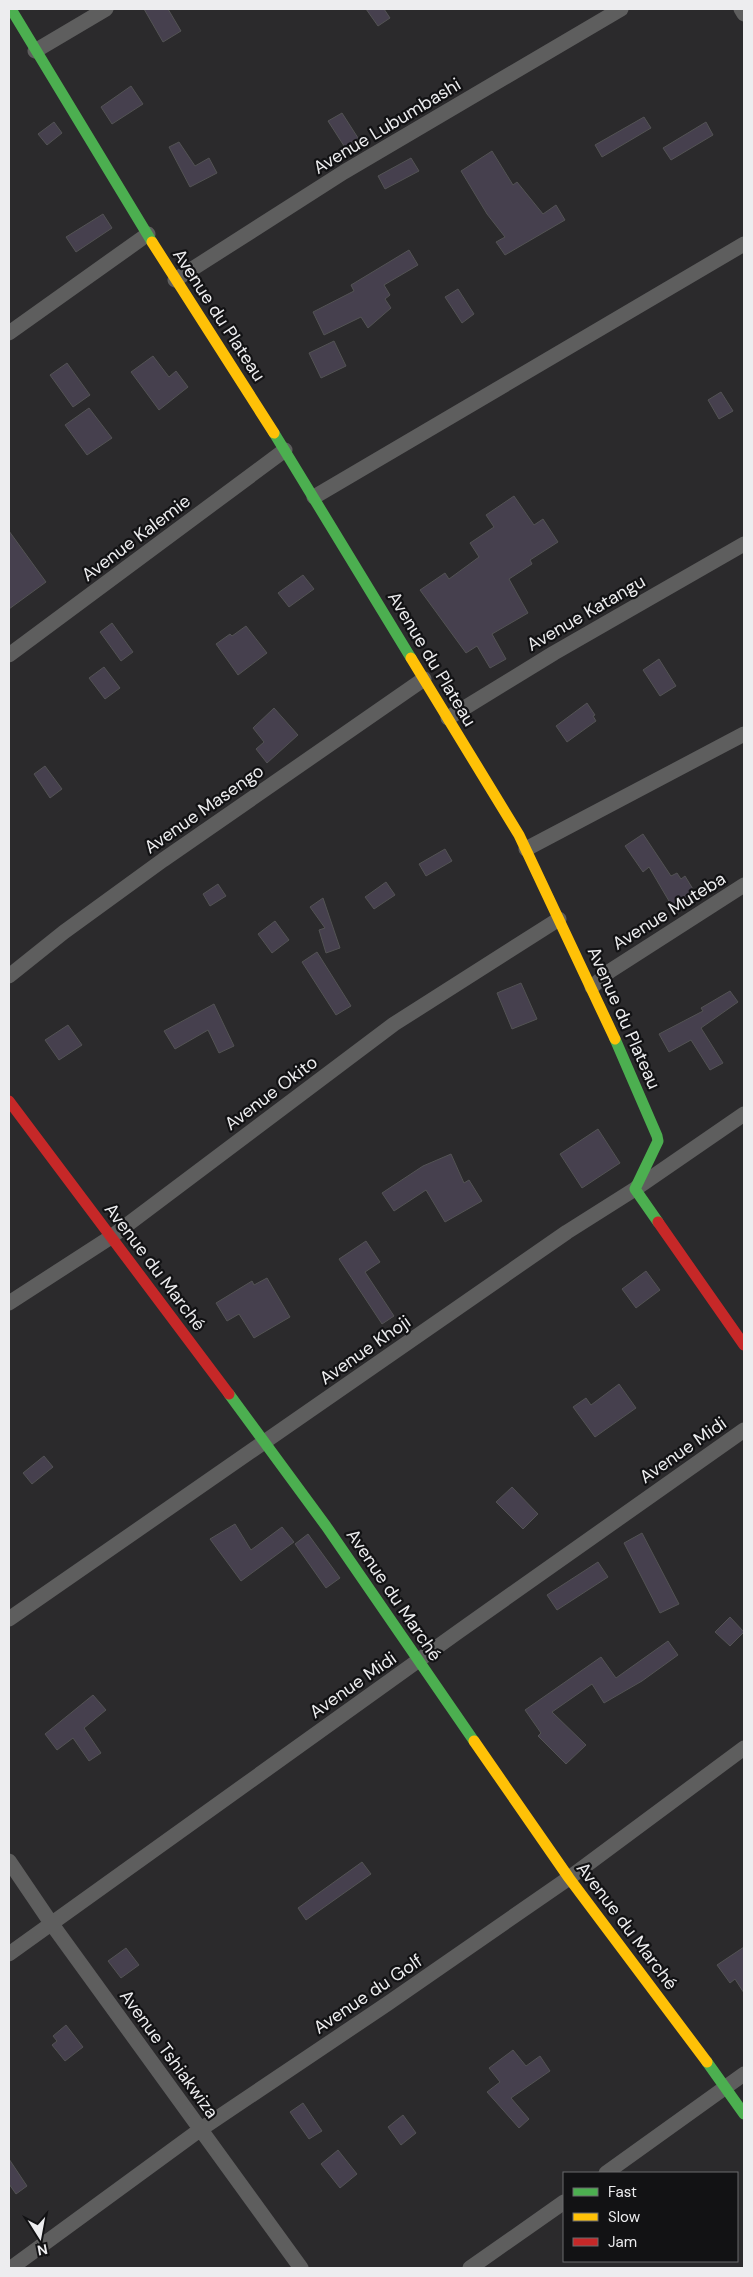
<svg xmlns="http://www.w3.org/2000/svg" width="753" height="2277" font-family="'DM Sans',sans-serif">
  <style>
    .building { fill: #46404e; stroke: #535354 }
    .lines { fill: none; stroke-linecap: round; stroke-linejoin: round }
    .street { stroke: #5e5e5e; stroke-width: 15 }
    .fast { stroke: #4caf50; stroke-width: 11 }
    .slow { stroke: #ffc107; stroke-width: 11 }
    .jam { stroke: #c62828; stroke-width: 11 }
    .labels { text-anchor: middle; stroke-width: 4.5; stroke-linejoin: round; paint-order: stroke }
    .street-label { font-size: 18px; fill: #ededef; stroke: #121214 }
  </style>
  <rect width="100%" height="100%" fill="#2b2a2c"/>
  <path class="building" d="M144 9H168L181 31 163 42Z
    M366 9H384L390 18 378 26Z
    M131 86 143 104 112 124 101 107Z
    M342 113 360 141 346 149 328 121Z
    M644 117 651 128 602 157 595 145Z
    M54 122 62 133 47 145 38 134Z
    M706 122 713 135 671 160 663 148Z
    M179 142 195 166 209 158 217 173 190 187 169 147Z
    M492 151 513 185 517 182 543 214 556 205 565 220 505 255 496 242 505 237 487 214 461 171Z
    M411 158 419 171 385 189 378 176Z
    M103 214 112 228 76 252 66 237Z
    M409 250 418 265 384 285 390 295 385 299 391 308 368 328 361 317 324 335 313 312 354 291 351 285Z
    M458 289 474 314 462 323 445 297Z
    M334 341 346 366 321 378 309 353Z
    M153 356 169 377 176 371 188 387 159 410 131 372Z
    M67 363 90 395 73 407 50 375Z
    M721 392 733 411 719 419 708 400Z
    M89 408 112 438 87 455 65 425Z
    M514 496 534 525 543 519 558 542 530 560 532 564 509 579 528 613 492 634 506 659 490 668 477 646 466 653 420 590 445 573 449 579 479 557 470 543 494 527 486 515Z
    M9 531 46 582 9 609Z
    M303 575 314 589 289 607 278 593Z
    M112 623 133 652 121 661 100 632Z
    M246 626 267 653 238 675 216 644 230 634 232 636Z
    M659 659 676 686 660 696 643 670Z
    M104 667 120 688 105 699 89 678Z
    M587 703 595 715 593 716 596 721 567 742 556 726Z
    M274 708 298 735 267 763 256 749 264 742 253 728Z
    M45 766 62 789 50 798 34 774Z
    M643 834 671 876 677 873 681 879 685 876 699 899 676 913 649 867 643 872 625 846Z
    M445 849 452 861 426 876 419 864Z
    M386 882 395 895 374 909 365 897Z
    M218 884 226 896 210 906 203 894Z
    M323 898 340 948 326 953 319 930 325 928 310 907Z
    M275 921 289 940 272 953 258 934Z
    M317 952 351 1006 336 1015 302 962Z
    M521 983 537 1019 512 1029 497 993Z
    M730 991 738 1002 701 1028 723 1063 710 1070 691 1040 669 1052 659 1034 703 1011 701 1008Z
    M214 1004 234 1046 219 1053 208 1030 175 1049 164 1031Z
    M68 1025 82 1045 59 1060 45 1040Z
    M598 1129 620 1163 582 1188 560 1154Z
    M451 1154 464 1183 469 1180 482 1201 445 1222 426 1190 394 1211 382 1193 423 1166Z
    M366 1241 380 1262 365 1272 394 1316 382 1324 339 1259Z
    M646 1271 660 1290 636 1308 622 1289Z
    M267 1278 290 1317 254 1338 239 1314 227 1321 216 1303 252 1281 254 1285Z
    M619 1384 636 1408 595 1437 573 1407 586 1398 591 1405Z
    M44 1456 53 1467 32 1484 23 1473Z
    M512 1487 538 1514 523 1529 496 1502Z
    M235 1524 251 1550 282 1527 294 1542 241 1581 210 1539Z
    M642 1533 679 1604 660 1613 624 1543Z
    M308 1534 340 1578 326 1588 295 1544Z
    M598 1562 608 1577 557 1610 547 1595Z
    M730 1617 744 1632 730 1646 715 1632Z
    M668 1641 678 1655 642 1681 604 1703 592 1684 552 1712 586 1745 566 1764 538 1736 541 1733 525 1710 601 1657 616 1678Z
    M93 1695 106 1710 84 1728 101 1753 89 1761 73 1738 57 1750 45 1734Z
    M362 1862 371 1874 306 1920 298 1908Z
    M744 1947V1993L735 1979 730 1983 717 1965Z
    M126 1948 139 1965 121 1978 108 1961Z
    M66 2025 83 2047 65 2061 52 2045 57 2041 53 2036Z
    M513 2050 526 2066 540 2056 550 2071 511 2098 529 2119 519 2128 487 2092 500 2082 489 2068Z
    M303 2103 322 2131 309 2139 290 2112Z
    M403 2115 416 2133 401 2145 388 2127Z
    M338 2150 357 2174 340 2188 321 2164Z
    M9 2159 27 2186 16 2194 9 2184Z"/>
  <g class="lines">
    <path class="street" d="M741 9 744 14
      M35 51 106 9
      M175 280 344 172 621 9
      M9 333 148 234
      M314 497 744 244
      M9 655 285 450
      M448 718 554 653 744 544
      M526 849 744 734
      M9 976 64 932 163 860 424 679
      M592 987 610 971 744 885
      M9 1303 111 1237 394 1024 559 919
      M9 1619 567 1232 635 1189 744 1114
      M9 1861 51 1923 301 2268
      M9 1954 458 1632 744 1430
      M606 2173 744 2074
      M11 2268 201 2129 387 2004 569 1878 744 1748
      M470 2268 564 2202"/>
    <path class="fast" d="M11 9 152 242
      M274 433 411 658
      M615 1039 657 1136 658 1141 635 1189 658 1222
      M229 1394 326 1526 474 1741
      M707 2062 744 2114"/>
    <path class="slow" d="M152 242 274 433
      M411 658 519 835 615 1039
      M474 1741 569 1878 707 2062"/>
    <path class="jam" d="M9 1101 229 1394
      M658 1222 744 1345"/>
  </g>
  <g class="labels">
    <g class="street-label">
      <text transform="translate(387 126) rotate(-31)" y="6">Avenue Lubumbashi</text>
      <text transform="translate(219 315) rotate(57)" y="6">Avenue du Plateau</text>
      <text transform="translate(136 538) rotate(-37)" y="6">Avenue Kalemie</text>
      <text transform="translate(586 613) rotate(-30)" y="6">Avenue Katangu</text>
      <text transform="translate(432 659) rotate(59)" y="6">Avenue du Plateau</text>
      <text transform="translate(204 809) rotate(-35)" y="6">Avenue Masengo</text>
      <text transform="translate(669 911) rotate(-32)" y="6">Avenue Muteba</text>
      <text transform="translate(624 1018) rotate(66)" y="6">Avenue du Plateau</text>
      <text transform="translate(271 1093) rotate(-37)" y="6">Avenue Okito</text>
      <text transform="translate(155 1267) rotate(53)" y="6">Avenue du Marché</text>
      <text transform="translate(365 1350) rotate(-35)" y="6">Avenue Khoji</text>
      <text transform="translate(683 1450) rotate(-35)" y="6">Avenue Midi</text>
      <text transform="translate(394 1595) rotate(56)" y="6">Avenue du Marché</text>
      <text transform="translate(353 1685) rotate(-35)" y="6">Avenue Midi</text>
      <text transform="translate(627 1926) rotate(53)" y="6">Avenue du Marché</text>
      <text transform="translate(368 1994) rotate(-34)" y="6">Avenue du Golf</text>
      <text transform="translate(169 2054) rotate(54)" y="6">Avenue Tshiakwiza</text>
    </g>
  </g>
  <rect width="753" height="2277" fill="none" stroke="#ededef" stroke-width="20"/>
  <rect x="563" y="2172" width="175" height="90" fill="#121214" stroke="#6a6a6c"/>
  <rect x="573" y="2188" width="25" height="8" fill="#4caf50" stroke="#6a6a6c"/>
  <text x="608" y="2197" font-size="15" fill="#ededef">Fast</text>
  <rect x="573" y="2213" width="25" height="8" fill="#ffc107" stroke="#6a6a6c"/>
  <text x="608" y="2222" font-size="15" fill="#ededef">Slow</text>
  <rect x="573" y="2238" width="25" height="8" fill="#c62828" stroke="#6a6a6c"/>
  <text x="608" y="2247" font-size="15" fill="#ededef">Jam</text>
  <g transform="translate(40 2237) rotate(169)" stroke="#121214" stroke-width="4" paint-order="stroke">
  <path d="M0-4L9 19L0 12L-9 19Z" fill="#ededef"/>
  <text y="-8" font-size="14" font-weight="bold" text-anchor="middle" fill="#ededef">N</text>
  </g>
</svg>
